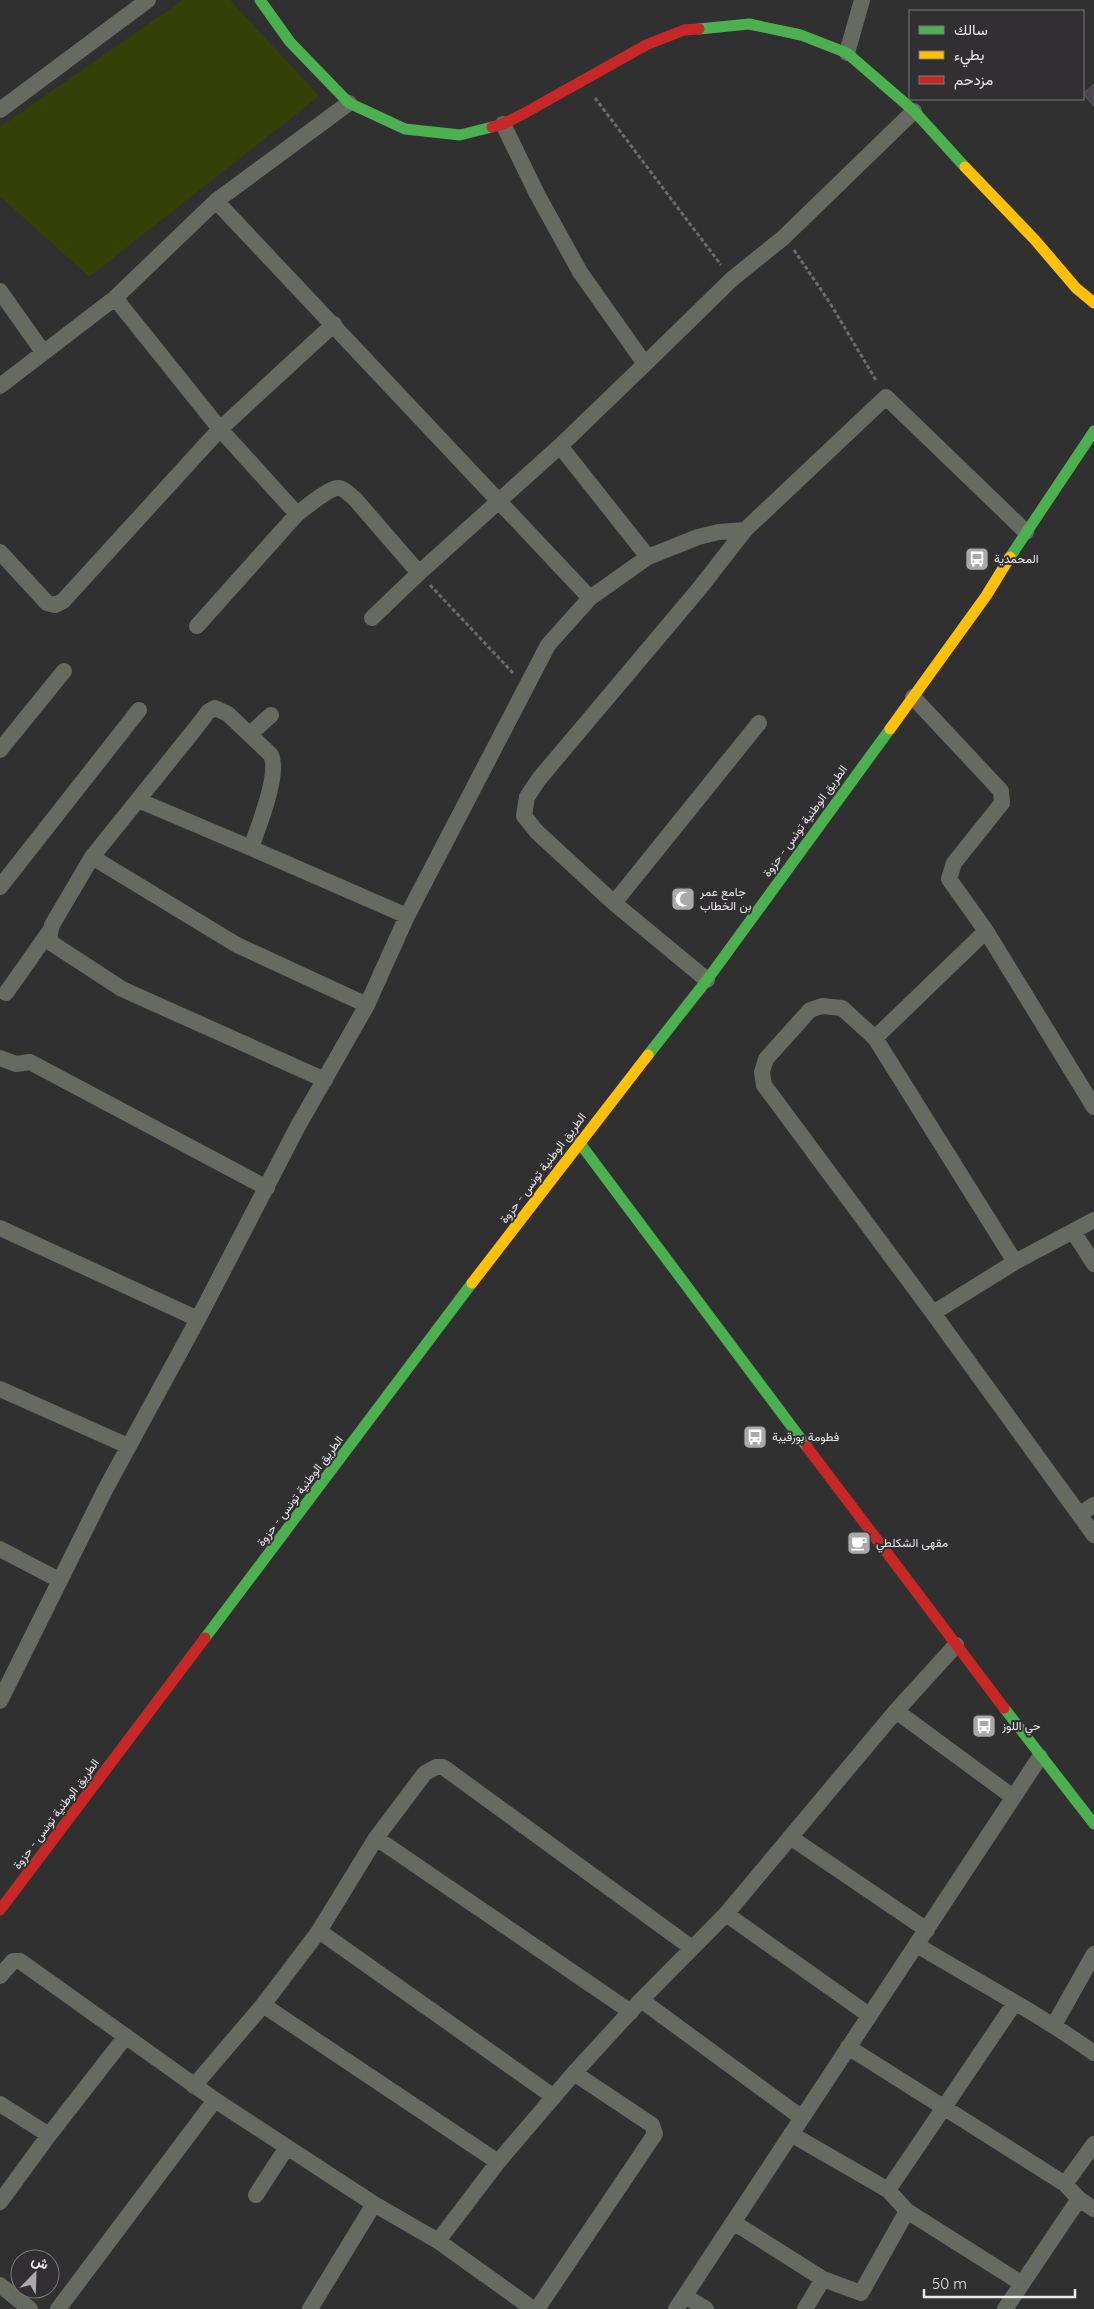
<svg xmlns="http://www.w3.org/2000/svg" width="1094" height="2309" font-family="Quicksand,Vazirmatn,sans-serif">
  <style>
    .green { fill: #354007 }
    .building { fill: #4a454d; stroke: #595859 }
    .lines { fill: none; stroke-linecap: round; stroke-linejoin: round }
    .path { stroke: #6c6d68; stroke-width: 3; stroke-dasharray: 4 2.5; stroke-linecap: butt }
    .street { stroke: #676a61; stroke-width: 16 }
    .fast { stroke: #4caf50; stroke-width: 11 }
    .slow { stroke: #ffc107; stroke-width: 11 }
    .jam { stroke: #c62828; stroke-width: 11 }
    .labels { text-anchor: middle; stroke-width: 4; stroke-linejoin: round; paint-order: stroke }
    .poi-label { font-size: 12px; fill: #ebeaeb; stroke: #312f32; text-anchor: start }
    .street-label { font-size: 12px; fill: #ebeaeb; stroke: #312f32 }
  </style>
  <rect width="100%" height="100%" fill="#313031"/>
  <path class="green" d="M183 0H230L319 96 89 277 0 196V127Z"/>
  <path class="building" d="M1094 84V106L1083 94Z"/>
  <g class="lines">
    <path class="path" d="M595 98 721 265
      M794 250 830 303 877 382
      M430 585 513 673"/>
    <path class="street" d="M847 53 862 0
      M0 110 148 0
      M216 201 590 598
      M0 291 43 352
      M115 298 220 429 297 514C305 508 329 488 338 488 344 488 350 495 355 499L419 573
      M645 364 732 279 783 238 914 111
      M0 386 115 298 216 201 349 103
      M560 446 648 557
      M0 552 47 603 55 605 63 601 220 429 334 324
      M372 618 419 573 560 446 645 364 580 272 537 194 503 124
      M197 626 297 514
      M913 697 1001 791 1002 803 954 863 949 879 986 931 875 1038 842 1008 822 1006 810 1010 766 1059 762 1072 764 1085 933 1313 1015 1262 1094 1220
      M250 734 271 715
      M0 750 64 671
      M138 800 251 848
      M92 857 237 945 367 1005
      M0 887 139 710
      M614 903 759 723
      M986 931 1094 1107
      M707 980 614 903 537 832 524 816 527 797 539 779 699 589 745 530
      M6 993 49 932
      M875 1038 1015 1262
      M0 1058 16 1064 30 1062 267 1188
      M325 1080 122 989 53 944 49 938 52 925 92 857 195 729 208 712 215 708 228 714 271 755C280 774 258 827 251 848L407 916
      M0 1228 198 1319
      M1074 1233 1094 1264
      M933 1313 1094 1535
      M0 1389 128 1446
      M1080 1514 1094 1505
      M0 1549 59 1580
      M0 1701 105 1490 198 1319 298 1126 367 1005 407 916 548 645 590 598 648 557 698 537 719 532 745 530 886 397 1026 532
      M896 1711 1013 1797
      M790 1837 927 1930
      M376 1838 631 2012
      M726 1914 869 2015
      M319 1931 554 2097
      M917 1945C976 1981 1038 2013 1094 2053
      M0 1976 13 1961H20L215 2100 374 2204 438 2241 533 2309
      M641 2000 802 2118
      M263 2005 498 2162
      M1054 2025 1094 1954
      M848 2047 1065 2184 1079 2199 1094 2209
      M194 2086 263 2005 319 1931 376 1838 425 1773 436 1767H443L692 1948
      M0 2104 49 2135
      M791 2134 888 2190 907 2211
      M1065 2184 1094 2144
      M888 2190 1014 2004
      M256 2195 287 2147
      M0 2202 49 2135 126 2036
      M733 2222 823 2279 805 2309
      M438 2241 498 2162 574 2073 641 2000 726 1914 896 1711 956 1645
      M823 2279 861 2293 907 2211 1021 2283
      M0 2285 30 2309
      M685 2296 706 2309
      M58 2309 215 2100
      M310 2309 374 2204
      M537 2309 655 2134 652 2125 574 2073
      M676 2309 1040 1757
      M1005 2309 1079 2199"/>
    <path class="fast" d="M260 0 290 42 349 103 405 129 460 135 492 127
      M699 29 749 24 801 35 847 53 914 111 965 167
      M1010 557 1094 431
      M648 1055 707 980 890 729
      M579 1142 807 1447
      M205 1638 472 1283
      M1004 1708 1094 1824"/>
    <path class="slow" d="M965 167 1035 240 1076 288 1094 303
      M890 729 986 596 1010 557
      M472 1283 648 1055"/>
    <path class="jam" d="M492 127 503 124 523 114 646 45 684 30 699 29
      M807 1447 1004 1708
      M0 1910 205 1638"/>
  </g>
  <defs>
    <g id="bus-square" transform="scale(1.25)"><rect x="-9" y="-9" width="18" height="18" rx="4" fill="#aaa9aa" stroke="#312f32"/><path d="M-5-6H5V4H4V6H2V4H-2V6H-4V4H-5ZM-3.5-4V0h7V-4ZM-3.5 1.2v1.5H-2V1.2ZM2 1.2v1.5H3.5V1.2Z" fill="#fff"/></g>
    <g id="mosque-square" transform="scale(1.25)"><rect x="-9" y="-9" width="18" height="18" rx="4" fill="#aaa9aa" stroke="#312f32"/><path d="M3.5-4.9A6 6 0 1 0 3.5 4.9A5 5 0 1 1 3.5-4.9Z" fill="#fff"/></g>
    <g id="cafe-square" transform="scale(1.25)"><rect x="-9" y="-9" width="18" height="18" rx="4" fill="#aaa9aa" stroke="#312f32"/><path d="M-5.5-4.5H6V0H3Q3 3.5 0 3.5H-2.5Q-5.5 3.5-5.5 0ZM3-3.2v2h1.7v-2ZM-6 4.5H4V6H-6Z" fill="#fff"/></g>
  </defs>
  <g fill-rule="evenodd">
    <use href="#bus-square" x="977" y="559"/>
    <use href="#mosque-square" x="683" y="899"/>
    <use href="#bus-square" x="755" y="1437"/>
    <use href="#cafe-square" x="859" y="1543"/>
    <use href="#bus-square" x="984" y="1726"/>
  </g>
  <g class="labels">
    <g class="poi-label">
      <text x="994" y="563">المحمدية</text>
      <text x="700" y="896">جامع عمر<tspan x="700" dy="14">بن الخطاب</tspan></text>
      <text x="772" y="1441">فطومة بورقيبة</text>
      <text x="876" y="1547">مقهى الشكلطي</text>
      <text x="1002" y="1730">حي اللوز</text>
    </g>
    <g class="street-label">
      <text transform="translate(805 821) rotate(-54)" y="4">الطريق الوطنية تونس - حزوة</text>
      <text transform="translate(543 1168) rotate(-53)" y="4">الطريق الوطنية تونس - حزوة</text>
      <text transform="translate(300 1491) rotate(-53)" y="4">الطريق الوطنية تونس - حزوة</text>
      <text transform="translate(56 1814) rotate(-53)" y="4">الطريق الوطنية تونس - حزوة</text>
    </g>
  </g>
  <rect x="909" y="10" width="175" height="90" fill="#312f32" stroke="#7b7a7c"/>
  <rect x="919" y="26" width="25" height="8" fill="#4caf50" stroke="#7b7a7c"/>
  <text x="954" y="35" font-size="15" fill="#ebeaeb">سالك</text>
  <rect x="919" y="51" width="25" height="8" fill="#ffc107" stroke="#7b7a7c"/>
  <text x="954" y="60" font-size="15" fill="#ebeaeb">بطيء</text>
  <rect x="919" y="76" width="25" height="8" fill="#c62828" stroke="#7b7a7c"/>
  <text x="954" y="85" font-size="15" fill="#ebeaeb">مزدحم</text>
  <g transform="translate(35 2274) rotate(23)"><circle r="24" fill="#312f32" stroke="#7b7a7c"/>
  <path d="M0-4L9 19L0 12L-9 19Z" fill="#aaa9aa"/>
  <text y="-8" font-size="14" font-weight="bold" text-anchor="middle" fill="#ebeaeb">ش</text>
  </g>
  <path d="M924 2289v8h151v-8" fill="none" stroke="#ebeaeb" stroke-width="2.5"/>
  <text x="932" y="2289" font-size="15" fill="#ebeaeb" stroke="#312f32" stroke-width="4" paint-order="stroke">50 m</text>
</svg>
